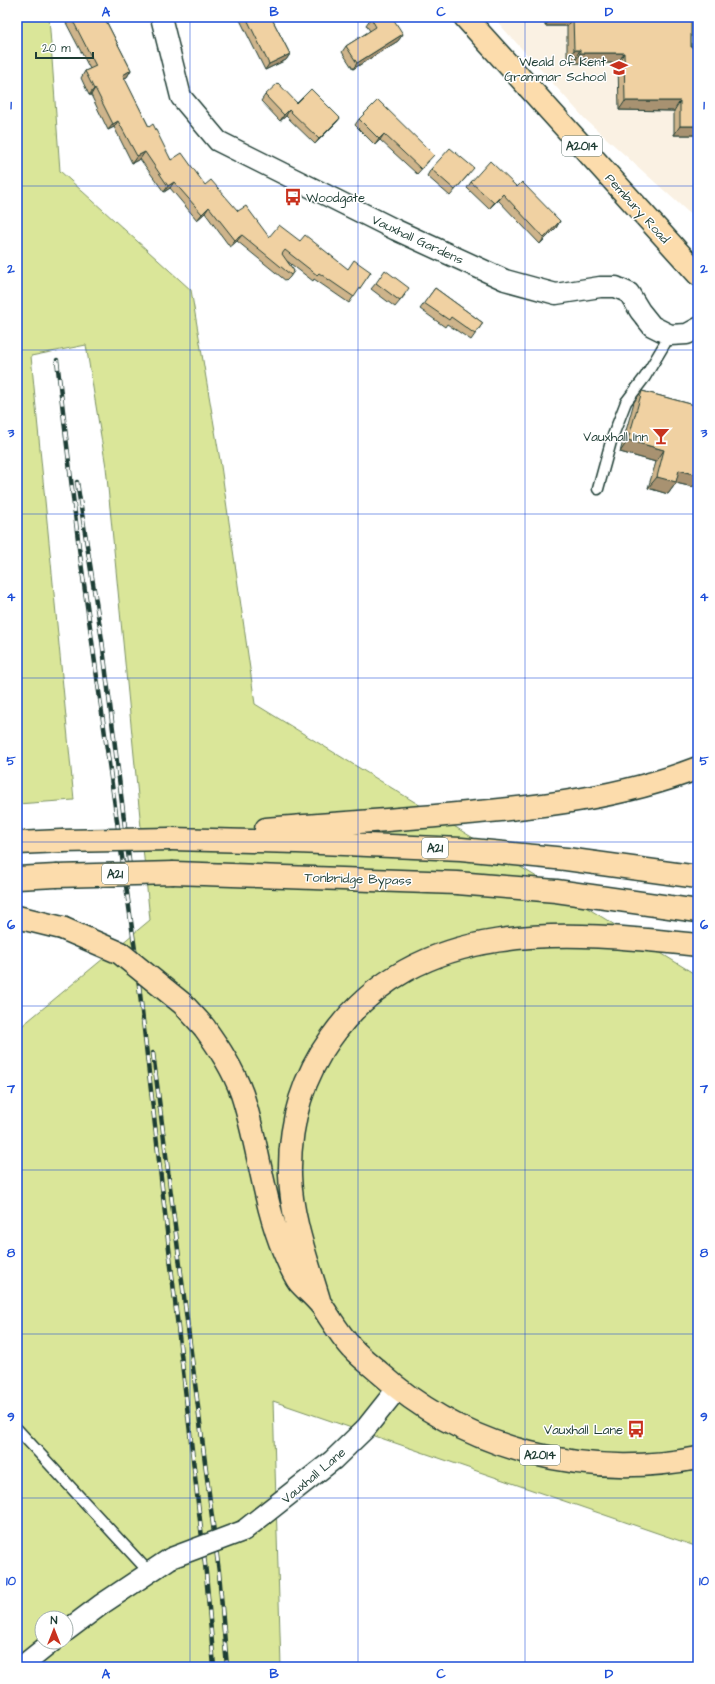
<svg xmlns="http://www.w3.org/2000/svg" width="715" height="1684" font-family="'Architects Daughter',sans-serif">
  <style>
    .built { fill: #faf1e3 }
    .green { fill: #dae699; stroke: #7c9266; fill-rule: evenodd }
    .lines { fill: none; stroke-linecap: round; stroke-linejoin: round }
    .lane-casing { stroke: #1f3d34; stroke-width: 13 }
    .street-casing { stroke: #1f3d34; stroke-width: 23 }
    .primary-casing { stroke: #1f3d34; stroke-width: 25 }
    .highway-casing { stroke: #1f3d34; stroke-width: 25 }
    .lane { stroke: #fff; stroke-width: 10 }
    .street { stroke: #fff; stroke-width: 20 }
    .primary { stroke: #fcdcac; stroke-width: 22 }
    .highway { stroke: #fcdcac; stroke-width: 22 }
    .rail-casing { stroke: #1f3d34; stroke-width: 4.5 }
    .rail { stroke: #fff; stroke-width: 3; stroke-dasharray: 9; stroke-linecap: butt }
    .street-bridge-casing { stroke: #1f3d34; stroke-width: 23; stroke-linecap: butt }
    .highway-bridge-casing { stroke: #1f3d34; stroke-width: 25; stroke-linecap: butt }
    .street-bridge { stroke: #fff; stroke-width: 20 }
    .highway-bridge { stroke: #fcdcac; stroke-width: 22 }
    .wall { fill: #ceb48b; stroke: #1f3d34 }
    .shaded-wall { fill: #a89271; stroke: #1f3d34 }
    .building { fill: #f0d1a2; stroke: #1f3d34 }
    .grid { fill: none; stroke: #1d4ed8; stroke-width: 1; stroke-opacity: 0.55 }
    .labels { text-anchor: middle; stroke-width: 3; stroke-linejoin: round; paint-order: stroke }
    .shield { fill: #fff; stroke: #627771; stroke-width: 1 }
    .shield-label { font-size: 12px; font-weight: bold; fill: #1f3d34 }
    .poi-label { font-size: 13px; fill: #1f3d34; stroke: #fff; text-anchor: end }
    .street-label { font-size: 13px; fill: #1f3d34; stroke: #fff }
    .neatline { fill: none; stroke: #1d4ed8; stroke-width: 1.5 }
    .grid-label { font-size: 13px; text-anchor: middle; font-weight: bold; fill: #1d4ed8 }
  </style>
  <rect width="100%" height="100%" fill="#fff"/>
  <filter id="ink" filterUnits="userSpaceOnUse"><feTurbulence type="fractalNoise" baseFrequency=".025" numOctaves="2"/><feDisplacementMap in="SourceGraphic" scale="8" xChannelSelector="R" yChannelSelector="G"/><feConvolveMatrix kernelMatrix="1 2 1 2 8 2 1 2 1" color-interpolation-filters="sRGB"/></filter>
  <g filter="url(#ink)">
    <path class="built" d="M493 17H698V221L585 119Z"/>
    <path class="green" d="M17 17H49L60 171 191 290 221 466 255 704 698 976V1547L273 1401 281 1667H17V1030L150 920 106 467 86 345 31 356 74 800 17 804ZM42 1618H66V1642H42Z"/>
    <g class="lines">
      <g class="lane-casing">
        <path id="lane" d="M598 489 612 438 626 402 645 377 670 335
          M17 1429 149 1572"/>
      </g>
      <g class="street-casing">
        <path id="street" d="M161 17 181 97 218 141 396 230 505 280 556 294 600 287H616L629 293 640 311 652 326 670 335 687 334 698 328
          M243 1531 333 1460 366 1428 397 1389
          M66 1631 102 1604 171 1558
          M21 1667 52 1642"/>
      </g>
      <g class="primary-casing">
        <path id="primary" d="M465 17 698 274"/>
      </g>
      <g class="highway-casing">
        <path id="highway" d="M266 829C330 824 394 820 457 814 539 807 621 798 698 768
          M171 839 297 842 461 849 566 859 698 877
          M17 843 62 841
          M174 873 457 883 556 891 698 911
          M17 878 56 876
          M17 917 62 928
          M204 1027C219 1048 233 1069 242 1094 259 1146 263 1202 284 1252 288 1261 293 1274 299 1282 306 1290 315 1297 322 1306 332 1321 340 1335 352 1348 360 1357 371 1365 380 1373 465 1450 586 1480 698 1458
          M319 1300C307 1260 291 1217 290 1175 289 1125 302 1078 331 1038 417 916 568 931 698 945"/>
      </g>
      <use href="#lane" class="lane"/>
      <use href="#street" class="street"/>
      <use href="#primary" class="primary"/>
      <use href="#highway" class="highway"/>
      <g class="rail-casing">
        <path id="rail" d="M57 360 79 548 135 950 206 1573 214 1667
          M77 482 102 640 130 868
          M153 1053 219 1572 227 1667"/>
      </g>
      <use href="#rail" class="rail"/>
      <g class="street-bridge-casing">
        <path id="street-bridge" d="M171 1558 243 1531"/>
      </g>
      <g class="highway-bridge-casing">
        <path id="highway-bridge" d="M62 841 171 839
          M56 876 174 873
          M62 928 120 953 183 1004 204 1027"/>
      </g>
      <use href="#street-bridge" class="street-bridge"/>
      <use href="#highway-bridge" class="highway-bridge"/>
    </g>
    <path class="wall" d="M63 17H104L131 70 127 77 124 78 149 127 171 160 238 211 269 237 300 241 347 269 371 272 349 303 314 279 313 281 287 261 294 271 290 277 286 281 237 241 230 247 205 213 197 220 170 188 164 192 140 159 132 163 114 127 108 130 91 95H89L81 78 85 71 90 69Z
      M240 17H271L290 54 286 60 265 70 239 18Z
      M545 17H691V47L698 135H674V111L619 110 618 63H574V60H567V26H545Z
      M371 18 403 34 398 41 353 69 342 52 346 46 370 31 366 25Z
      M265 95 297 103 340 118 336 123 315 144 286 116 280 121 261 101Z
      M359 119 429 161 417 174 380 140 375 145 355 125Z
      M431 169 469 174 450 196 427 176Z
      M471 182 517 187 560 221 556 228 540 244 498 200 489 209 467 188Z
      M376 283 405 295 395 307 371 289Z
      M435 288 483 323 471 340 447 324 445 327 420 309Z
      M642 391 698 406V480L693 487 676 483 668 494 648 488 656 462 620 452 634 402Z"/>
    <path class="shaded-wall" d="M552 17H573L567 26H545Z
      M403 34 398 41 353 69 357 63Z
      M574 50H580L574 60H567Z
      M580 53H624L618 63H574Z
      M290 54 286 60 265 70 269 64Z
      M131 70 127 77 118 81 123 75Z
      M95 88 91 95H89L94 89Z
      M625 101H680L674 111 619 110Z
      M289 110 286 116 280 121 284 115Z
      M340 118 336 123 315 144 319 139Z
      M118 121 114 127 108 130 113 124Z
      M680 126H698V135H674Z
      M384 134 380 140 375 145 379 139Z
      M145 152 140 159 132 163 137 156Z
      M174 182 170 188 164 192 168 186Z
      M503 194 498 200 489 209 494 203Z
      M209 207 205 213 197 220 202 214Z
      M560 221 556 228 540 244 544 238Z
      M242 235 237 241 230 247 235 240Z
      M628 440 664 450 656 462 620 452Z
      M679 470 698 475V480L693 487 676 483 668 494 648 488 657 477Z"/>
    <path class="building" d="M71 17H104L131 70 123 75 149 127 153 124 171 160 182 153 205 185 211 180 238 211 246 206 269 237 279 225 300 241 305 235 348 269 354 260 371 272 354 297 319 273 317 275 285 250 282 254 294 271 291 275 242 235 235 240 209 207 202 214 174 182 168 186 145 152 137 156 118 121 113 124 95 88 94 89 85 71 96 66Z
      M246 17H271L290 54 269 64Z
      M373 17H392L403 34 357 63 346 46 376 27 371 18Z
      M573 17H691V47H698V126H680V101H625L624 53H580V50H574Z
      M278 83 297 103 311 89 340 118 319 139 289 110 284 115 265 95Z
      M378 100 434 155 421 169 384 134 379 139 359 119Z
      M450 148 474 168 455 190 431 169Z
      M490 161 517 187 522 182 560 221 544 238 503 194 494 203 471 182Z
      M385 270 409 288 400 301 376 283Z
      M435 288 483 323 475 334 451 317 449 320 424 303Z
      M642 391 698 406V475L679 470 676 482 657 477 664 450 628 440Z"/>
  </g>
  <path class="grid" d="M190 17V1667M358 17V1667M525 17V1667M17 186H698M17 350H698M17 514H698M17 678H698M17 842H698M17 1006H698M17 1170H698M17 1334H698M17 1498H698"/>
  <defs>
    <g id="school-bare" transform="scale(1.38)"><path d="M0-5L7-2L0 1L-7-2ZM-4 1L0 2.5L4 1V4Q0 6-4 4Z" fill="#c8321e" stroke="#fff" stroke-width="2.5" paint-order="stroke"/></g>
    <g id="bus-bare" transform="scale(1.38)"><path d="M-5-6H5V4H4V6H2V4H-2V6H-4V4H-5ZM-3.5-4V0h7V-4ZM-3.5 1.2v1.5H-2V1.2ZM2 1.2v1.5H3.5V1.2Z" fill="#c8321e" stroke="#fff" stroke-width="2.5" paint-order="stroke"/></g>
    <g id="bar-bare" transform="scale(1.38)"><path d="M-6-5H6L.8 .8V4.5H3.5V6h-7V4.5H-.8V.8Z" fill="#c8321e" stroke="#fff" stroke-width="2.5" paint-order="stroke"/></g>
  </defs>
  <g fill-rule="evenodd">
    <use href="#school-bare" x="619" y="68"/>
    <use href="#bus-bare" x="293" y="197"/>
    <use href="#bar-bare" x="661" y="436"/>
    <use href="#bus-bare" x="636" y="1429"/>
  </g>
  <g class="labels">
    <g class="shield">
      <rect x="562" y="136" width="40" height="20" rx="3"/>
      <rect x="422" y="838" width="26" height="20" rx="3"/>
      <rect x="102" y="864" width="26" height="20" rx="3"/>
      <rect x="520" y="1445" width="40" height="20" rx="3"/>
    </g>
    <g class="shield-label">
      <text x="582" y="150">A2014</text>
      <text x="435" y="852">A21</text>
      <text x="115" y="878">A21</text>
      <text x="540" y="1459">A2014</text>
    </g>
    <g class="poi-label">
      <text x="606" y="66">Weald of Kent<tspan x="606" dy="15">Grammar School</tspan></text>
      <text x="306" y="202" text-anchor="start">Woodgate</text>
      <text x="648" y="441">Vauxhall Inn</text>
      <text x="623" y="1434">Vauxhall Lane</text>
    </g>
    <g class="street-label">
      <text transform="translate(638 208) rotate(48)" y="5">Pembury Road</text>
      <text transform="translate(418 239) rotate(25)" y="5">Vauxhall Gardens</text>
      <text transform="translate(358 878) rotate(2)" y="5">Tonbridge Bypass</text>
      <text transform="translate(313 1475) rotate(-40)" y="5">Vauxhall Lane</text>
    </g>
  </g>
  <rect width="715" height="1684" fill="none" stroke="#fff" stroke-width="44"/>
  <g transform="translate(54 1630)"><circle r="19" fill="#ffffff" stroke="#a5b1ae"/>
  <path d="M0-3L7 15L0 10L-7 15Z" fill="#c8321e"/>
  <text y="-6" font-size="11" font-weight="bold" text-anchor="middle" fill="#1f3d34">N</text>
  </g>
  <path d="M36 52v6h57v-6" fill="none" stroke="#1f3d34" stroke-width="2"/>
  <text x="42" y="52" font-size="12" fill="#1f3d34" stroke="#ffffff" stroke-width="3" paint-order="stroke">20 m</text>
  <rect x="22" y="22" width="671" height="1640" class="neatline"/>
  <g class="grid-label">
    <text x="106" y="16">A</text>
    <text x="274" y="16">B</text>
    <text x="441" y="16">C</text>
    <text x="609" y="16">D</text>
    <text x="11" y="109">1</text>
    <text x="704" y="109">1</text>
    <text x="11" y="273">2</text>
    <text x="704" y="273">2</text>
    <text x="11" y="437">3</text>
    <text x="704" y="437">3</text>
    <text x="11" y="601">4</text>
    <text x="704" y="601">4</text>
    <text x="11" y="765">5</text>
    <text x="704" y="765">5</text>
    <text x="11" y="929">6</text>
    <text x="704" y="929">6</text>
    <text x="11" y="1093">7</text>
    <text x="704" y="1093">7</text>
    <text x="11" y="1257">8</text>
    <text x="704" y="1257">8</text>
    <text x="11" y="1421">9</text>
    <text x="704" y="1421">9</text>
    <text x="11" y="1585">10</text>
    <text x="704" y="1585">10</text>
    <text x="106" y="1678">A</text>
    <text x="274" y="1678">B</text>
    <text x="441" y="1678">C</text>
    <text x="609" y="1678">D</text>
  </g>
</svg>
